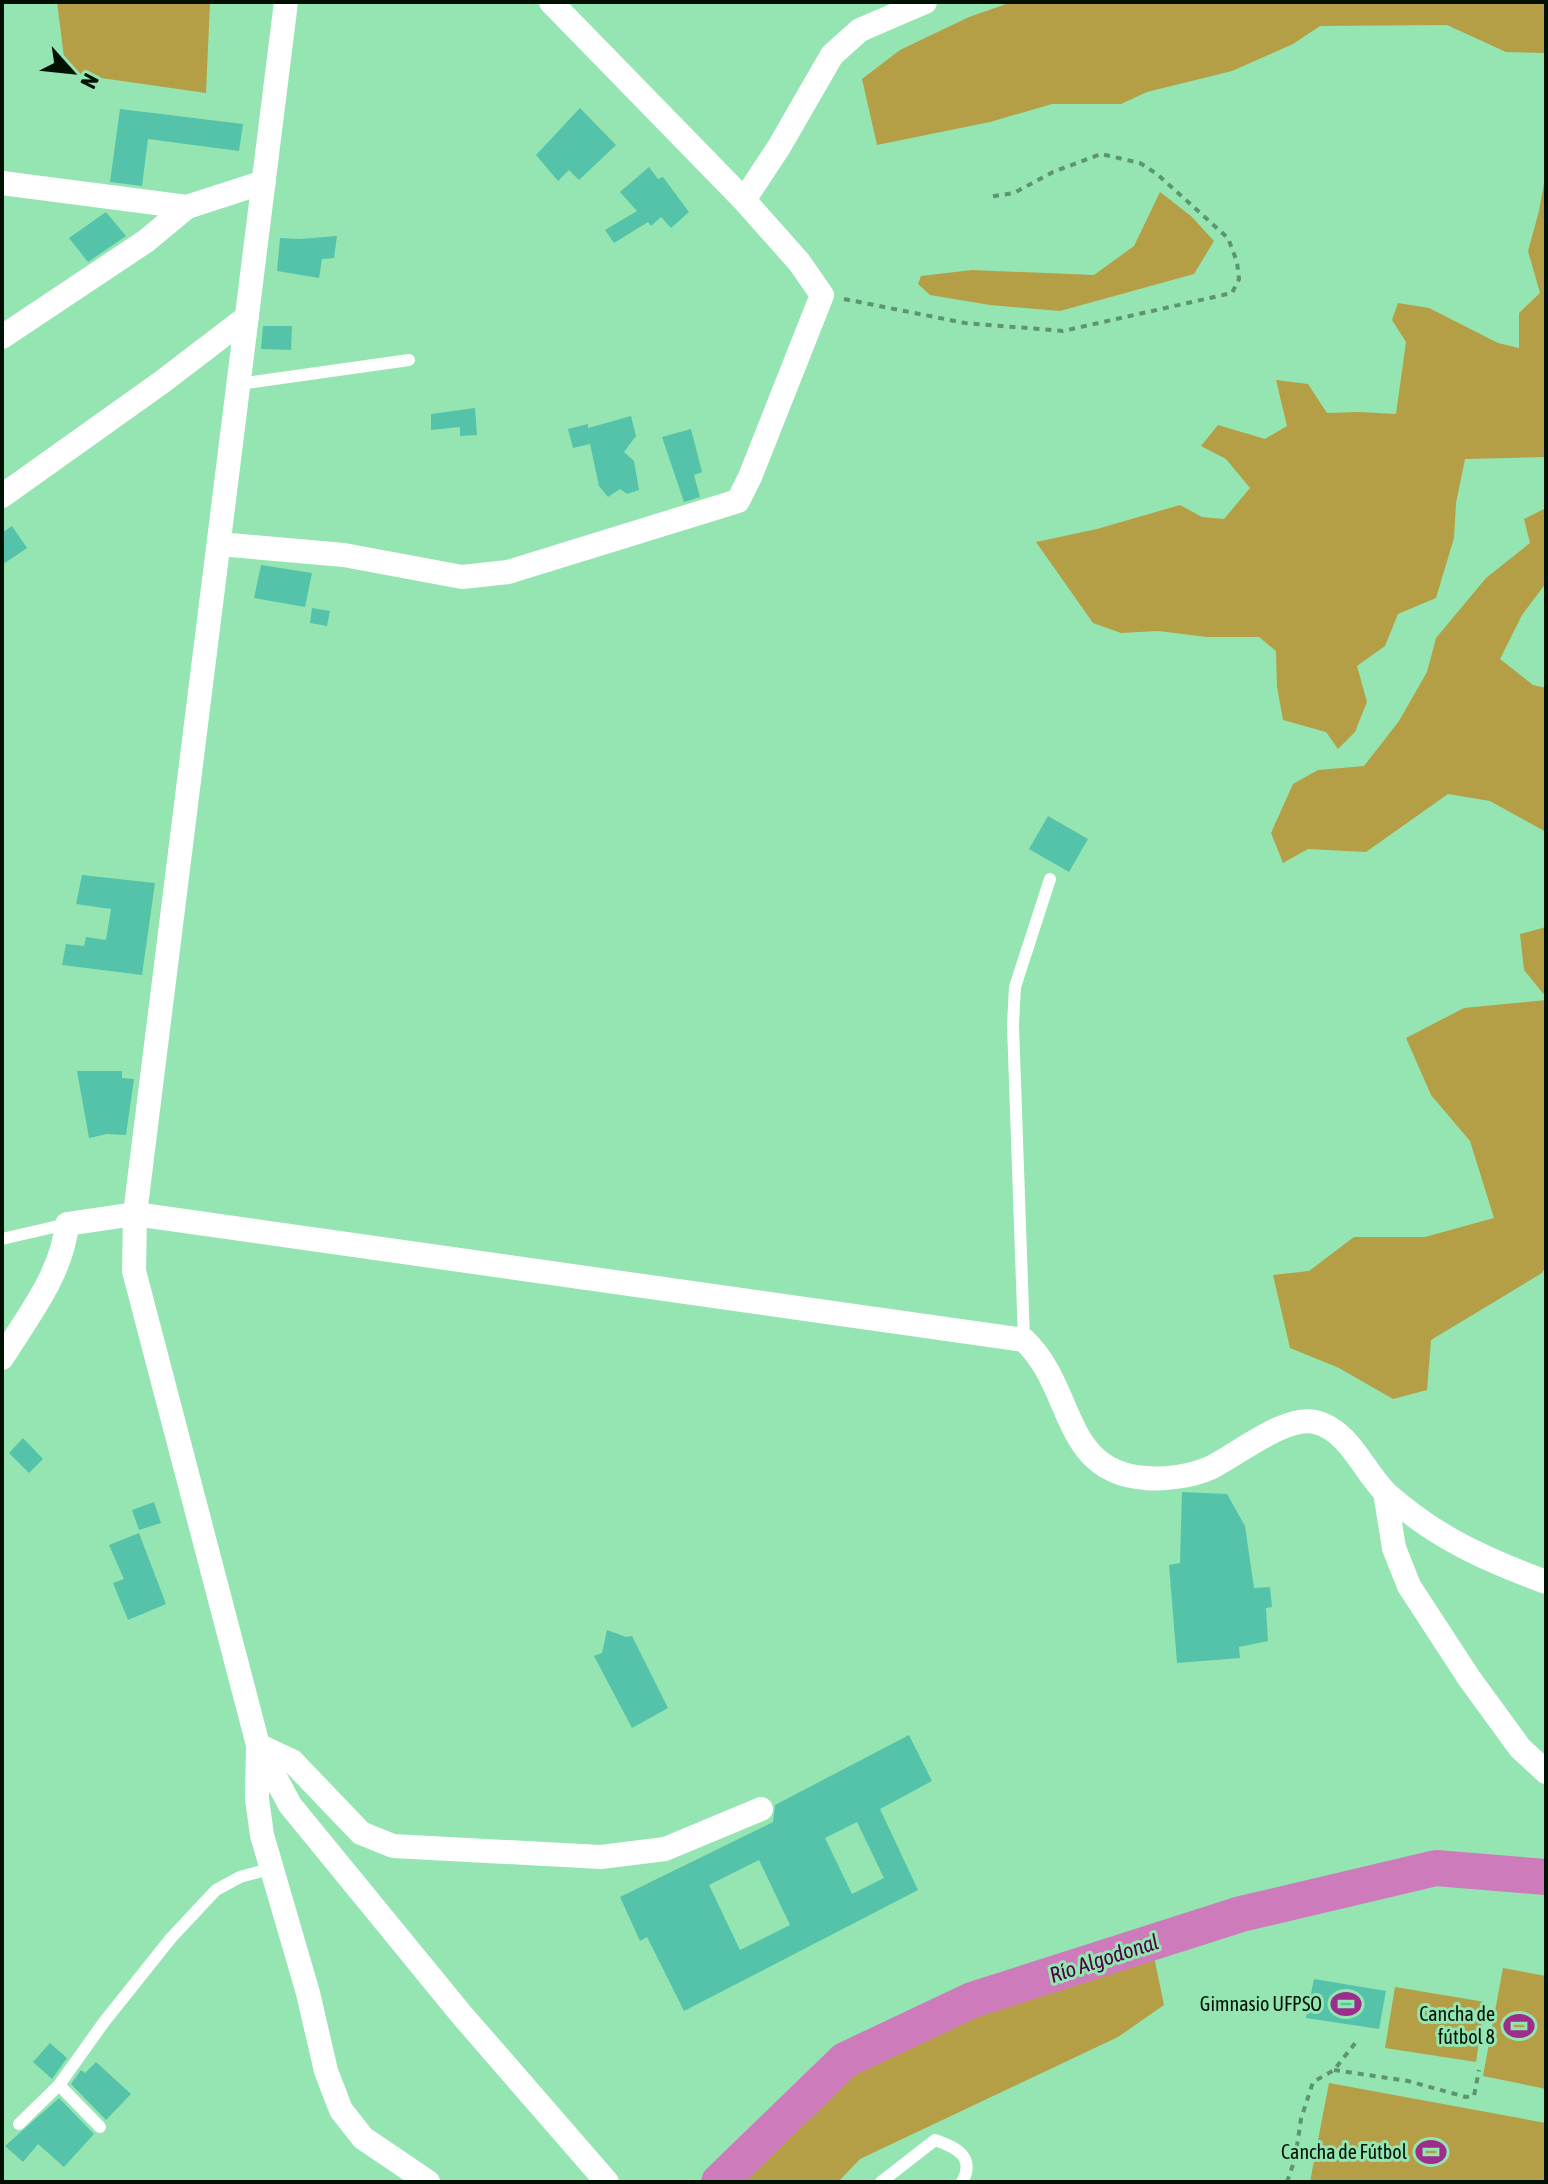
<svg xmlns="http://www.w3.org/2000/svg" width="1548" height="2184" font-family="'Asap Condensed',sans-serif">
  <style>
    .green { fill: #b59f46 }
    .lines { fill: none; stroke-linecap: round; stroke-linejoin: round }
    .river { stroke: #ce7bbc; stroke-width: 36 }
    .building { fill: #55c3a9; fill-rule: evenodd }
    .path { stroke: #5c9570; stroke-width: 4; stroke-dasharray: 6 6; stroke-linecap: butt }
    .service { stroke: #fff; stroke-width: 12 }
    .minor { stroke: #fff; stroke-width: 24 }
    .labels { text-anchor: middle; stroke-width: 6; stroke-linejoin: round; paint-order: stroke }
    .poi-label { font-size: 20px; fill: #001104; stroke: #94e5b1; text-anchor: end }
    .water-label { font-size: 22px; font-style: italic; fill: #500245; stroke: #94e5b1 }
  </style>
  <rect width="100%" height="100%" fill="#94e5b1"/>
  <path class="green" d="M57 2H210L206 93 66 73Z
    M1012 2H1546V53L1506 52 1447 25 1320 26 1293 44 1232 71 1147 92 1121 104H1052L990 122 877 145 862 79 900 50 969 17Z
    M1546 172V457L1465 459 1456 503 1454 538 1436 598 1398 614 1385 646 1357 666 1367 702 1355 732 1338 749 1326 732 1283 720 1277 687 1276 651 1259 637H1207L1158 631 1121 633 1093 623 1036 542 1097 529 1180 505 1202 517 1224 519 1250 488 1226 459 1201 446 1218 425 1265 439 1287 426 1276 380 1308 384 1327 413 1359 412 1396 414 1406 342 1392 320 1398 303 1429 308 1498 343 1519 348V313L1540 293 1528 251 1539 211Z
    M1160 192 1191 216 1214 241 1194 274 1060 311 990 305 930 295 918 284 921 276 972 270 1094 275 1134 246Z
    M1546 508V583L1522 615 1500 659 1533 685 1546 688V832L1490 801 1448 794 1366 852 1308 849 1283 863 1271 833 1293 784 1318 770 1364 766 1399 721 1427 672 1436 638 1486 578 1530 543 1524 519Z
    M1546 927V997L1524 970 1520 934Z
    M1546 1000V1266L1542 1273 1431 1340 1427 1390 1393 1399 1339 1368 1290 1348 1273 1275 1309 1271 1354 1237H1425L1494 1218 1470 1141 1431 1095 1406 1038 1464 1008Z
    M1152 1947 1164 2005 1118 2037 860 2159 838 2182H727L846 2063 976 2003Z
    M1503 1968 1546 1976V2089L1483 2076Z
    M1395 1987 1485 2002 1476 2062 1385 2048Z
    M1329 2083 1546 2123V2182H1310Z"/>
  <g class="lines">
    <path class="river" d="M719 2182 845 2060 972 2000 1241 1914 1436 1868 1546 1877"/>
  </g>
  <path class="building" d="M580 108 616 145 579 180 569 170 558 181 536 155Z
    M120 109 243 124 239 151 148 139 142 186 110 182Z
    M649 167 658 179 663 177 689 212 671 228 661 217 651 226 648 222 614 243 605 230 637 211 620 192Z
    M106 212 126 236 88 262 69 238Z
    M337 236 334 258 322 259 319 278 277 271 280 238 300 239Z
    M263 326H292L291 350 261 349Z
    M475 408 477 435 460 436V427L431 430V414Z
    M631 416 636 436 624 452 634 461 639 490 627 494 620 489 608 497 599 486 590 444 573 448 568 429 588 424V428Z
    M691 429 702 472 694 475 700 497 684 502 662 437Z
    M12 526 27 548 2 565V533Z
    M261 565 312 573 305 607 254 598Z
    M312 608 330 611 327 626 310 623Z
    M1048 816 1088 839 1069 872 1029 849Z
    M82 875 155 883 142 975 62 965 66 944 84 946 86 937 106 940 111 909 76 904Z
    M77 1071H122V1078L134 1079 126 1135 107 1134 89 1138Z
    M23 1438 43 1459 29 1473 9 1453Z
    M1182 1492 1227 1494 1245 1526 1254 1588 1270 1587 1272 1607 1266 1608 1268 1641 1239 1647 1240 1658 1177 1663 1169 1565 1180 1563Z
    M154 1502 161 1523 139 1530 132 1510Z
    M139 1533 166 1604 128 1620 113 1583 124 1579 109 1545Z
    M607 1630 626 1637 632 1636 668 1708 632 1728 594 1656 602 1653Z
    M909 1735 932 1781 880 1809 918 1890 684 2011 647 1937 640 1941 620 1897 773 1822 775 1805ZM857 1822 884 1878 852 1894 825 1838ZM759 1860 790 1925 740 1950 709 1885Z
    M1314 1979 1386 1991 1379 2029 1306 2018Z
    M50 2043 67 2058 52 2079 33 2062Z
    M96 2062 131 2094 106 2120 71 2084 81 2070 85 2073Z
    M59 2098 94 2134 64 2167 38 2144 23 2162 5 2146Z"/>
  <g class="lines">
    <path class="path" d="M844 299 965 323 1063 331 1232 293 1239 279 1237 262 1228 238 1157 174 1140 163 1101 154 1053 172 1014 193 988 197
      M1334 2070 1408 2081 1466 2097 1474 2096 1479 2070
      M1287 2182 1295 2159 1301 2119 1313 2082 1334 2070 1356 2042"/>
    <path class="service" d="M239 384 409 360
      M2 1239 67 1224
      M1024 1340 1013 1025 1015 987 1050 879
      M59 2085 100 2127
      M19 2124 59 2085 104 2022 171 1938 216 1890 240 1877 273 1868
      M881 2182 935 2140C956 2147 976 2157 962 2182"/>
    <path class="minor" d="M286 2 135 1214 134 1271 258 1745 290 1805 461 2014 607 2182
      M2 183 187 207
      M744 200 779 147 832 55 860 30 925 2
      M2 337 146 241 187 207 264 182
      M2 496 162 382 247 317
      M219 544 344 555 462 577 508 572 738 501 750 477 822 295 799 262 744 200 551 2
      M2 1358C28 1316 62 1274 67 1224L135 1214 1024 1340C1075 1388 1061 1472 1145 1478 1164 1480 1192 1476 1210 1468 1237 1455 1285 1415 1315 1422 1350 1430 1364 1473 1387 1494 1437 1538 1484 1559 1546 1582
      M1385 1492 1394 1548 1409 1586 1469 1678 1520 1748 1546 1772
      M428 2182 363 2138 341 2110 326 2071 308 1993 262 1835 257 1799 258 1745 292 1761 361 1833 393 1846 601 1857 665 1849 761 1809"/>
  </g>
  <defs>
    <g id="stadium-bare" transform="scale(2.4)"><path d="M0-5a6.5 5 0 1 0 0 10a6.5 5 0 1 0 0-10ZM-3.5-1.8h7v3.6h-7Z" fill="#9d2d8b" stroke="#94e5b1" stroke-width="2.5" paint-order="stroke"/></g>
  </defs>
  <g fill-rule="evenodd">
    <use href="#stadium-bare" x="1346" y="2004"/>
    <use href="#stadium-bare" x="1519" y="2026"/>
    <use href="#stadium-bare" x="1431" y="2152"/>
  </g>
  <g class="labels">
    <g class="poi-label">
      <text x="1322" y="2011">Gimnasio UFPSO</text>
      <text x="1495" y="2021">Cancha de<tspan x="1495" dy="23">fútbol 8</tspan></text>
      <text x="1407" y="2159">Cancha de Fútbol</text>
    </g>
    <g class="water-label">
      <text transform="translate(1104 1958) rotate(-18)" y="8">Río Algodonal</text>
    </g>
  </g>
  <rect width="1548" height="2184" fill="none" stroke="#001104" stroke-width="8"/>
  <g transform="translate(72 72) rotate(117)" stroke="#94e5b1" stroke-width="6" paint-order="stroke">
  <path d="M0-6L14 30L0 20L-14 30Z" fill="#001104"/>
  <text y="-12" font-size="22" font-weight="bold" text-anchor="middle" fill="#001104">N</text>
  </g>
</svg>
